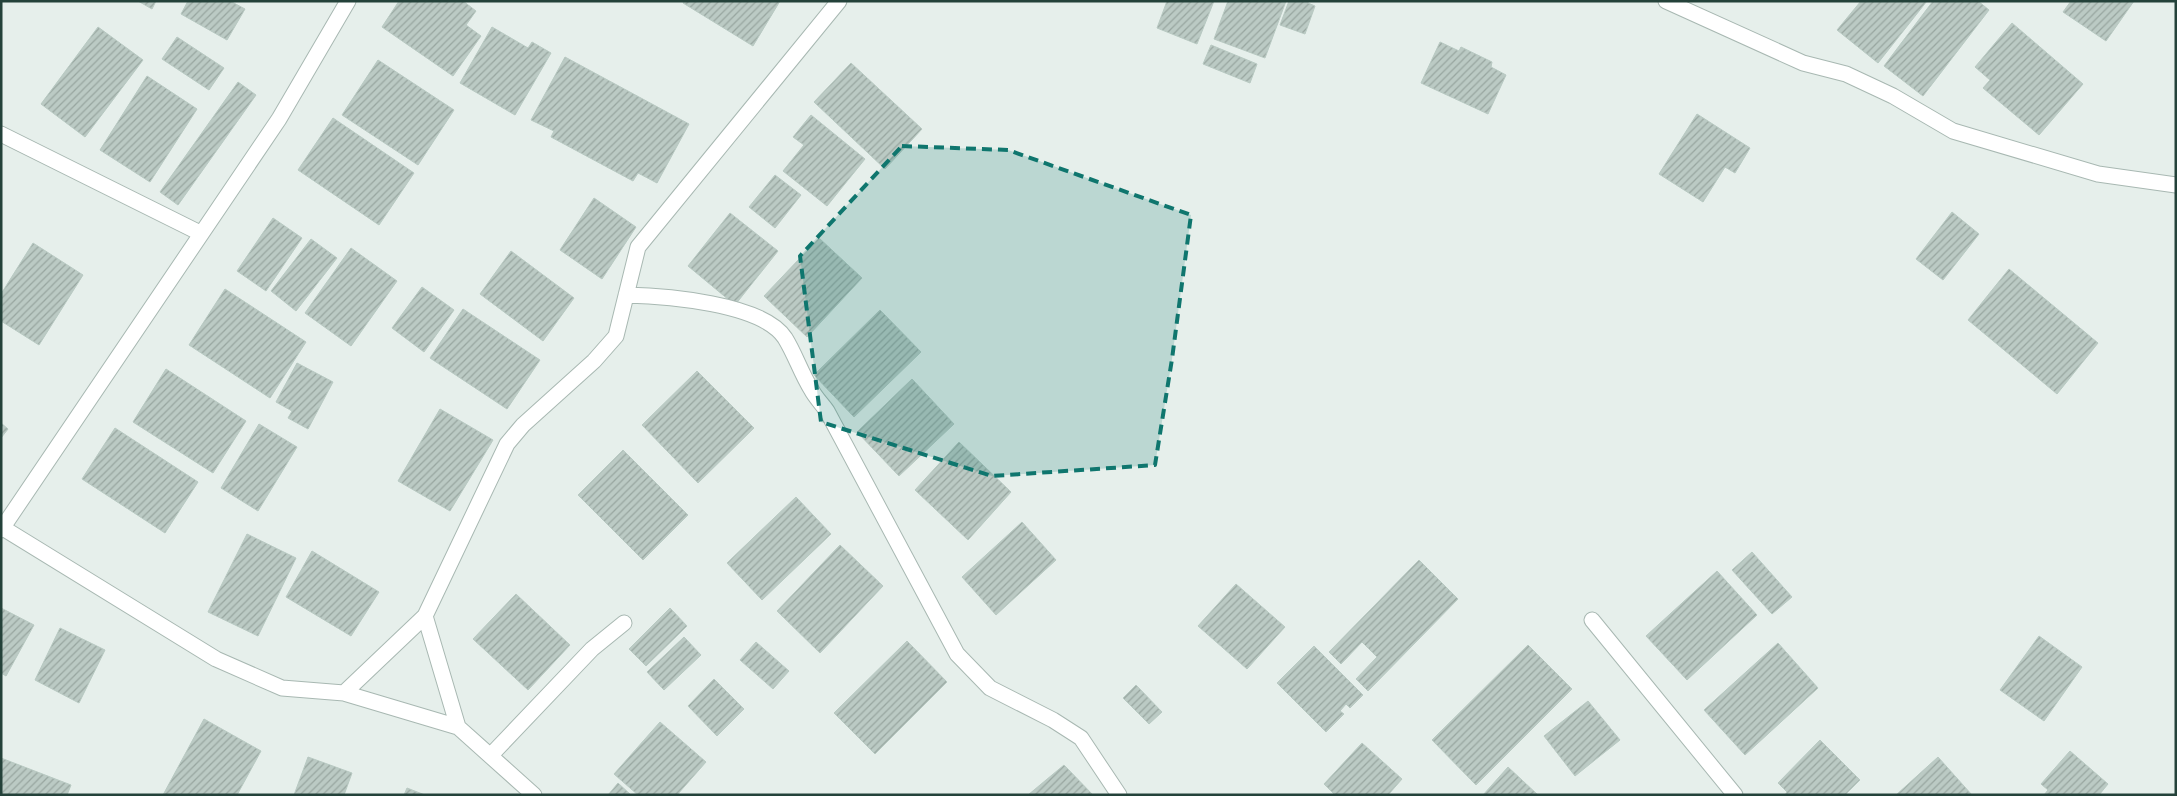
<svg xmlns="http://www.w3.org/2000/svg" width="2177" height="796" font-family="'Asap Condensed',sans-serif">
  <style>
    .building { fill: url(#building-hatch); stroke: #b8c9c2 }
    .lines { fill: none; stroke-linecap: round; stroke-linejoin: round }
    .minor-casing { stroke: #a8b8b2; stroke-width: 17 }
    .minor { stroke: #fff; stroke-width: 15 }
    .marked { fill: #0f766e; fill-opacity: 0.2; stroke: #0f766e; stroke-width: 4; stroke-dasharray: 10 6; stroke-linejoin: round }
  </style>
  <defs>
    <pattern id="building-hatch" width="6" height="6" patternUnits="userSpaceOnUse" patternTransform="scale(1.25)"><rect width="6" height="6" fill="#bbcac4"/><path d="M-1 1l2-2M0 6l6-6M5 7l2-2" fill="none" stroke="#98a6a0"/></pattern>
  </defs>
  <rect width="100%" height="100%" fill="#e6efeb"/>
  <path class="building" d="M138 1H156L152 9Z
    M188 1H230L245 9 227 40 181 14Z
    M399 1H463L476 11 466 25 481 36 453 76 382 27Z
    M684 1H780L753 46 683 3Z
    M1167 1H1214L1197 44 1157 28Z
    M1228 1H1286L1265 58 1214 39Z
    M1289 1H1308V3L1315 6 1305 34 1280 25Z
    M1861 1H1927L1878 63 1837 30Z
    M1933 1H1978L1989 10 1923 96 1884 66Z
    M2071 1H2134L2106 41 2063 12Z
    M2012 23 2083 84 2039 135 1983 88 1990 80 1975 67Z
    M98 27 143 60 85 137 41 104Z
    M492 27 528 48 532 42 551 53 515 115 460 83Z
    M177 37 224 68 209 90 162 59Z
    M1440 42 1459 51 1461 47 1492 62 1491 67 1506 75 1488 114 1421 83Z
    M1211 45 1257 64 1250 83 1203 64Z
    M565 57 689 124 657 183 638 173 633 181 551 137 554 131 531 120Z
    M378 60 454 110 418 165 342 115Z
    M851 63 922 129 885 169 814 102Z
    M147 76 197 109 150 182 100 150Z
    M238 82 256 95 178 205 160 192Z
    M1697 114 1750 148 1735 173 1725 167 1703 202 1659 174Z
    M811 115 865 159 827 206 783 171 804 145 793 137Z
    M333 118 414 173 379 225 298 170Z
    M775 175 801 195 775 228 749 207Z
    M594 198 636 227 602 279 560 250Z
    M1952 212 1979 234 1943 280 1916 259Z
    M730 213 778 251 735 305 688 266Z
    M273 218 302 238 266 291 237 271Z
    M819 238 862 278 807 337 764 296Z
    M311 239 337 258 296 311 271 291Z
    M33 243 83 275 39 345 1 321V294Z
    M351 248 397 281 351 346 305 313Z
    M511 251 574 298 543 341 480 294Z
    M2009 269 2098 343 2057 394 1968 320Z
    M422 287 454 310 424 352 392 328Z
    M225 289 306 342 270 398 189 345Z
    M463 309 540 360 507 409 430 358Z
    M880 310 921 352 854 417 814 375Z
    M297 363 333 382 308 429 288 418 292 411 276 402Z
    M166 369 246 421 213 473 133 422Z
    M697 371 754 428 698 483 642 425Z
    M912 379 954 424 899 476 857 432Z
    M440 409 493 440 450 511 398 481Z
    M1 423 8 429 1 438Z
    M259 424 297 447 258 511 221 488Z
    M115 428 198 482 165 533 82 479Z
    M959 442 1011 492 968 540 915 490Z
    M623 450 688 515 643 560 578 495Z
    M796 497 831 534 762 600 727 563Z
    M1022 522 1056 560 996 615 962 577Z
    M247 534 296 558 258 636 208 612Z
    M840 545 883 586 820 653 777 611Z
    M312 551 379 592 351 636 286 597Z
    M1752 552 1792 597 1772 614 1732 570Z
    M1419 560 1458 599 1368 691 1356 679 1377 657 1362 642 1341 664 1329 652Z
    M1717 571 1757 615 1687 680 1646 636Z
    M1236 584 1285 627 1247 669 1198 626Z
    M516 594 570 645 528 690 473 639Z
    M1 608 34 625 6 676 1 673Z
    M670 608 687 626 646 666 629 649Z
    M60 628 105 650 79 703 35 680Z
    M2039 636 2082 667 2044 721 2000 690Z
    M684 637 701 655 664 690 647 672Z
    M907 641 947 682 875 754 834 713Z
    M756 642 789 671 773 689 740 660Z
    M1778 643 1818 688 1745 755 1704 710Z
    M1528 645 1572 689 1476 785 1432 740Z
    M1314 646 1363 695 1350 708 1346 704 1340 711 1344 714 1326 732 1277 683Z
    M714 679 744 709 717 736 688 706Z
    M1136 685 1162 712 1149 724 1123 698Z
    M1588 701 1620 740 1575 776 1544 736Z
    M204 719 261 751 237 795H163Z
    M660 722 706 762 677 795H638L614 774Z
    M1820 740 1860 780 1845 795H1785L1787 792 1778 783Z
    M1362 743 1402 779 1388 795H1335L1324 784Z
    M2070 751 2108 784 2099 795H2044L2048 790 2041 784Z
    M308 757 352 773 344 795H294Z
    M1938 757 1972 795H1896Z
    M1 758 71 785 67 795H1Z
    M1064 765 1093 795H1028Z
    M1508 767 1538 795H1483Z
    M618 783 631 795H608Z
    M407 788 425 795H404Z"/>
  <g class="lines">
    <g class="minor-casing">
      <path id="minor" d="M1666 1 1803 63 1846 74 1893 96 1953 131 2098 174 2176 185
        M1 134 200 233
        M626 295C665 296 762 303 785 338 795 354 801 373 811 389 815 397 822 404 827 411L957 654 990 688 1053 720 1081 738 1119 795
        M3 528 216 659 282 688 344 693 458 727 534 795
        M1 530 279 119 348 1
        M425 616 458 727
        M1592 620 1735 795
        M344 693 425 616 507 444 523 425 594 361 616 336 638 247 839 1
        M491 755 592 649 624 623"/>
    </g>
    <use href="#minor" class="minor"/>
  </g>
  <path class="marked" d="M902 146 1008 150 1191 215 1172 359 1155 465 992 476 821 422 800 256Z"/>
  <rect width="2177" height="796" fill="none" stroke="#24423a" stroke-width="5"/>
</svg>
